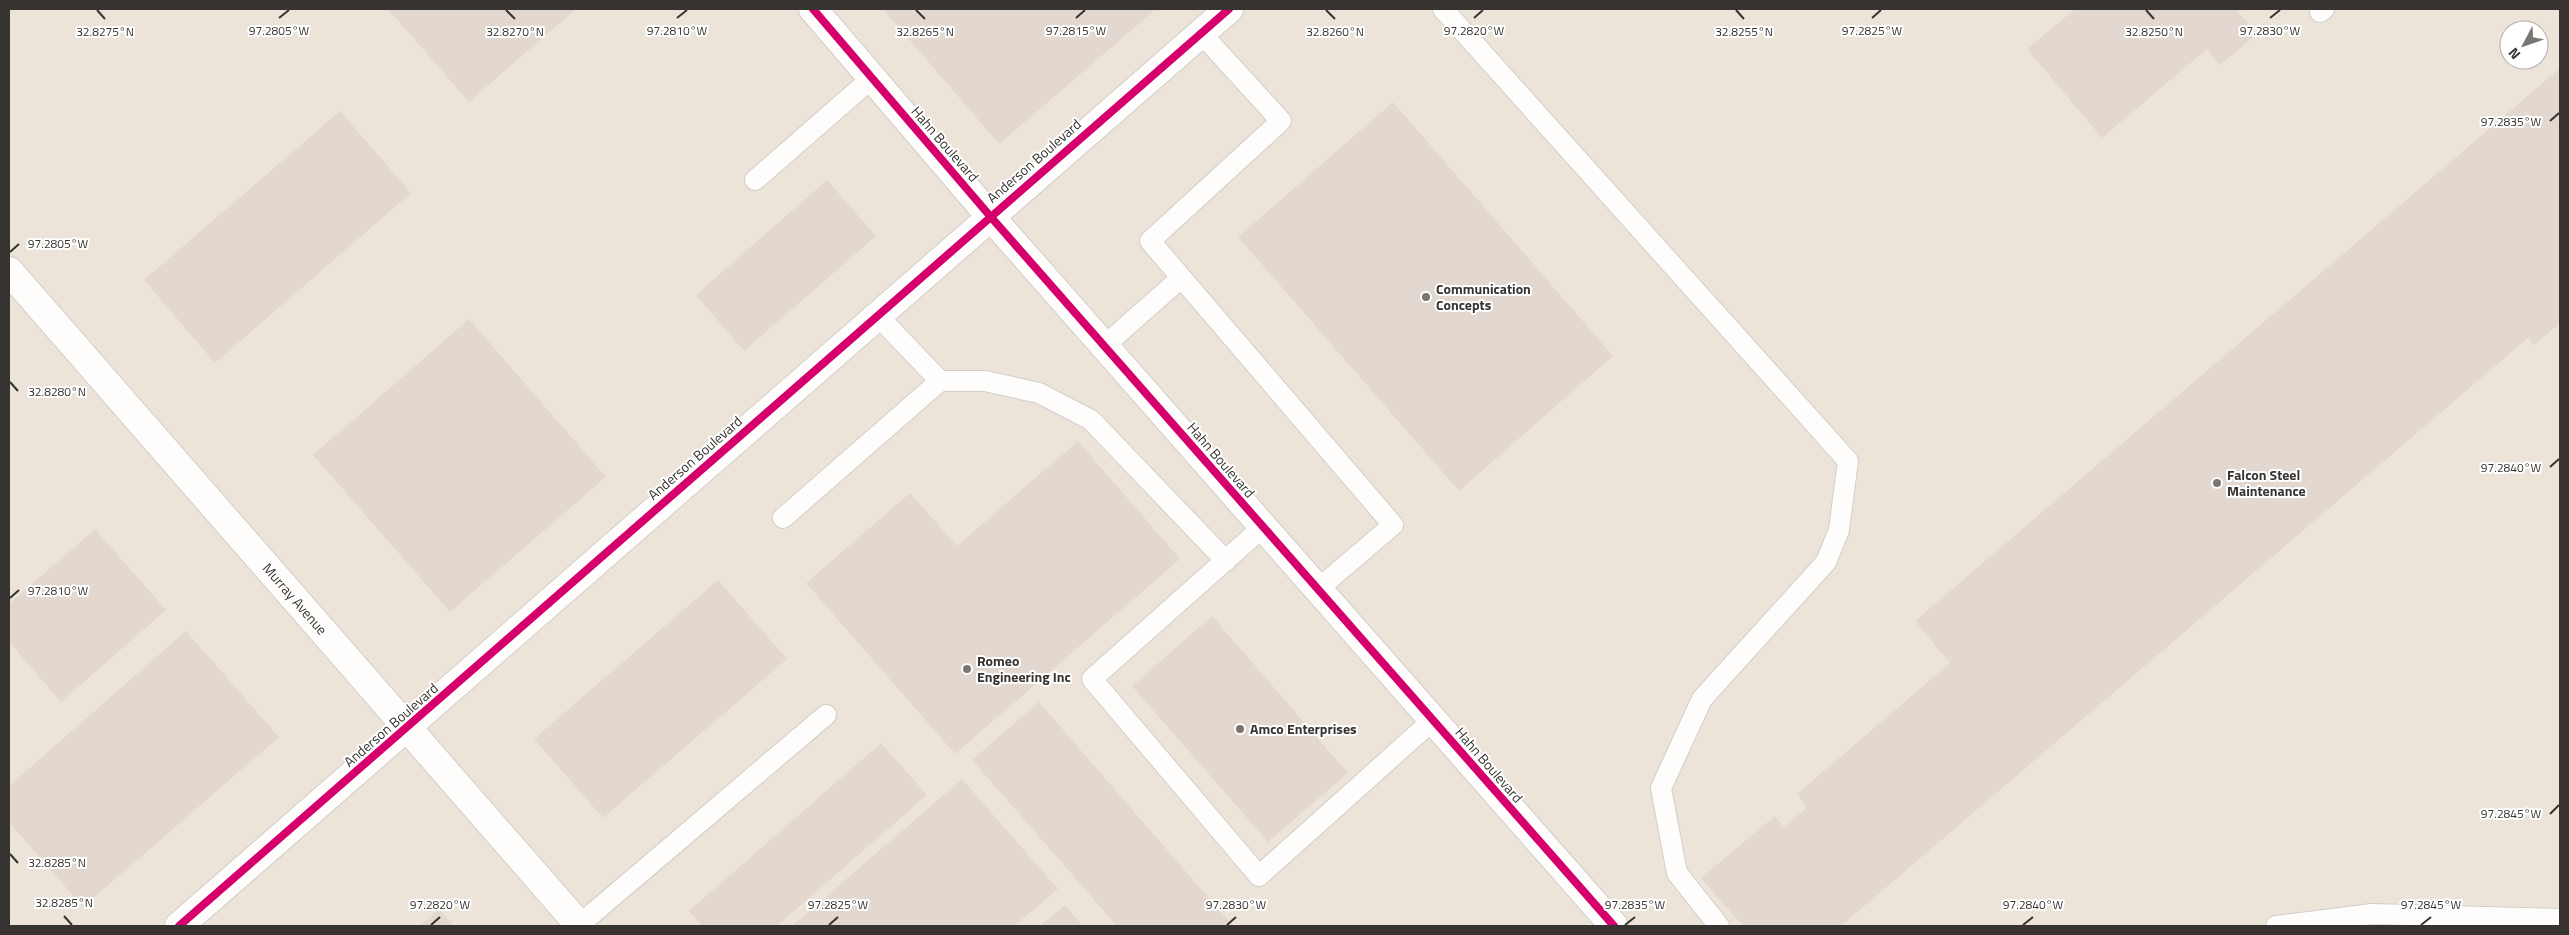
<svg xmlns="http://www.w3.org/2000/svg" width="2569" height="935" font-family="'Titillium Web',sans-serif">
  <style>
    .built { fill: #ede4d9; fill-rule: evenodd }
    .building { fill: #e2d8cf }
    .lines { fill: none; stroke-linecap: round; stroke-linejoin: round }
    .service-casing { stroke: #d1ceca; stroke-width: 22 }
    .minor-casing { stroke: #d1ceca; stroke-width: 30 }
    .tertiary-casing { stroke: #d1ceca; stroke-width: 30 }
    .service { stroke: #fefdfc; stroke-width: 20 }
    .minor { stroke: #fefdfc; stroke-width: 28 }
    .tertiary { stroke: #fefdfc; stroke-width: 28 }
    .cycleway-casing { stroke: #fff; stroke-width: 11 }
    .cycleway { stroke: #d6006c; stroke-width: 8 }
    .ticks { fill: none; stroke: #363330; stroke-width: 2 }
    .poi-dot { fill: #797672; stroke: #fff; stroke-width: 2 }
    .labels { text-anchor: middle; stroke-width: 4; stroke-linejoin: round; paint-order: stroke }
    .street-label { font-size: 14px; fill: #363330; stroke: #fff }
    .poi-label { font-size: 14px; font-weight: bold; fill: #363330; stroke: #fff; text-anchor: start }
    .ticks-label { font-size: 12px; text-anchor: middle; fill: #363330; stroke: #fff; stroke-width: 4; stroke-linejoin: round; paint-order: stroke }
  </style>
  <rect width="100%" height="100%" fill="#f6f1ec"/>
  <path class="built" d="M9 9H2560V926H9ZM2509 30H2539V60H2509Z"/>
  <path class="building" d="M388 9H576L469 102Z
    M883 9H1156L999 144Z
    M2075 9H2236L2257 34 2220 65 2207 49 2102 138 2027 49Z
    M2560 68V323L2534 345 2528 338 1841 926H1743L1701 878 1775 816 1784 827 1807 807 1797 794 1950 663 1915 621Z
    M1393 102 1613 356 1459 491 1238 237Z
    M340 111 411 193 215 363 144 280Z
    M827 180 876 236 744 351 696 295Z
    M469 319 606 477 450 612 313 455Z
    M1078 441 1180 559 955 754 806 583 910 493 957 546Z
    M95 529 166 610 61 702 9 642V604Z
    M718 580 787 659 603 818 534 739Z
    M1212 616 1348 773 1268 842 1132 686Z
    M186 631 279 737 83 907 9 822V786Z
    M1039 702 1233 926H1117L972 760Z
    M881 743 927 795 777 926H702L689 911Z
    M962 779 1058 889 1014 926H792Z
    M1065 905 1083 926H1040Z
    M439 909 454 926H420Z"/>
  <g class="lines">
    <g class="service-casing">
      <path id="service" d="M1443 9 1848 461 1839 530 1826 562 1702 699 1661 788 1677 873 1719 926
        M2320 12 2324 9
        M1201 33 1281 121 1150 241 1393 525 1318 589
        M755 180 872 78
        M877 315 940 381H985L1039 393 1091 420 1226 561
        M1104 346 1181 278
        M783 518 940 381
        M1263 527 1092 679 1259 876 1433 720
        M579 925 826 715
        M2276 926 2372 914 2560 919"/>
    </g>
    <g class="minor-casing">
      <g id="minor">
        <path d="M813 9 990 216 1614 926"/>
        <path id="s1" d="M9 271 580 926"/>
      </g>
    </g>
    <g class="tertiary-casing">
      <path id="tertiary" d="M179 926 1229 9"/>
    </g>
    <use href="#service" class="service"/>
    <use href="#minor" class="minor"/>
    <use href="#tertiary" class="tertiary"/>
    <g class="cycleway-casing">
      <path id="cycleway" d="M813 9 990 216 1614 926
        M179 926 1229 9"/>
    </g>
    <use href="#cycleway" class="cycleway"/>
  </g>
  <path class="ticks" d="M97 10 105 19M506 10 515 19M916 10 925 19M1326 10 1335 19M1736 10 1744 19M2146 10 2154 19M279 18 289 10M677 18 687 10M1076 18 1085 10M1474 18 1483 10M1872 18 1881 10M2270 18 2280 10M2550 121 2559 113M10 252 19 244M10 382 18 391M2550 467 2559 459M10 598 19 590M2550 814 2559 805M10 854 18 863M64 916 72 925M431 925 440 917M829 925 838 917M1227 925 1236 917M1625 925 1635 917M2023 925 2033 917M2421 925 2431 917"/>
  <g class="poi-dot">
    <circle cx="1426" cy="297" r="5"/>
    <circle cx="2217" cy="483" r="5"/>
    <circle cx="967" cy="669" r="5"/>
    <circle cx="1240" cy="729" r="5"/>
  </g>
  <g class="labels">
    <g class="street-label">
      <text transform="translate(945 144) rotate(49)" y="5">Hahn Boulevard</text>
      <text transform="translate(1034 161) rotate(-41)" y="5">Anderson Boulevard</text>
      <text transform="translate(695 458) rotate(-41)" y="5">Anderson Boulevard</text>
      <text transform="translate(1221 460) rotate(49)" y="5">Hahn Boulevard</text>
      <text dy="5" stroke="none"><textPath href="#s1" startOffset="435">Murray Avenue</textPath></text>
      <text transform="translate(391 725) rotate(-41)" y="5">Anderson Boulevard</text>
      <text transform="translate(1489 765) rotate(49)" y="5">Hahn Boulevard</text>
    </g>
    <g class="poi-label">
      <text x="1436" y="294">Communication<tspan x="1436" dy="16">Concepts</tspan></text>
      <text x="2227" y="480">Falcon Steel<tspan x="2227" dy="16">Maintenance</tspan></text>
      <text x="977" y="666">Romeo<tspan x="977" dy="16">Engineering Inc</tspan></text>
      <text x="1250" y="734">Amco Enterprises</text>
    </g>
  </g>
  <g class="ticks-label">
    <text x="279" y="35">97.2805°W</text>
    <text x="677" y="35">97.2810°W</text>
    <text x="1076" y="35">97.2815°W</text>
    <text x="1474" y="35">97.2820°W</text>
    <text x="1872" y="35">97.2825°W</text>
    <text x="2270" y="35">97.2830°W</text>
    <text x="105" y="36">32.8275°N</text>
    <text x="515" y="36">32.8270°N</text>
    <text x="925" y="36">32.8265°N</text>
    <text x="1335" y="36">32.8260°N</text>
    <text x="1744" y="36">32.8255°N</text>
    <text x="2154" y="36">32.8250°N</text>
    <text x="2511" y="126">97.2835°W</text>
    <text x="58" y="248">97.2805°W</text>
    <text x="57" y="396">32.8280°N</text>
    <text x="2511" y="472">97.2840°W</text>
    <text x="58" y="595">97.2810°W</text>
    <text x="2511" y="818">97.2845°W</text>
    <text x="57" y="867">32.8285°N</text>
    <text x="64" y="907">32.8285°N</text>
    <text x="440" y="909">97.2820°W</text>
    <text x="838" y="909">97.2825°W</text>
    <text x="1236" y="909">97.2830°W</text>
    <text x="1635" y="909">97.2835°W</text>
    <text x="2033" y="909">97.2840°W</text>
    <text x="2431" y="909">97.2845°W</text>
  </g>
  <rect width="2569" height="935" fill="none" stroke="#363330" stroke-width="20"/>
  <g transform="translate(2524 45) rotate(229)"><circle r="24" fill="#ffffff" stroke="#afadac"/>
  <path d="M0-4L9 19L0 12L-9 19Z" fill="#797672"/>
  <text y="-8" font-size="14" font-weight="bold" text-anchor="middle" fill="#363330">N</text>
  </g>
</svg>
